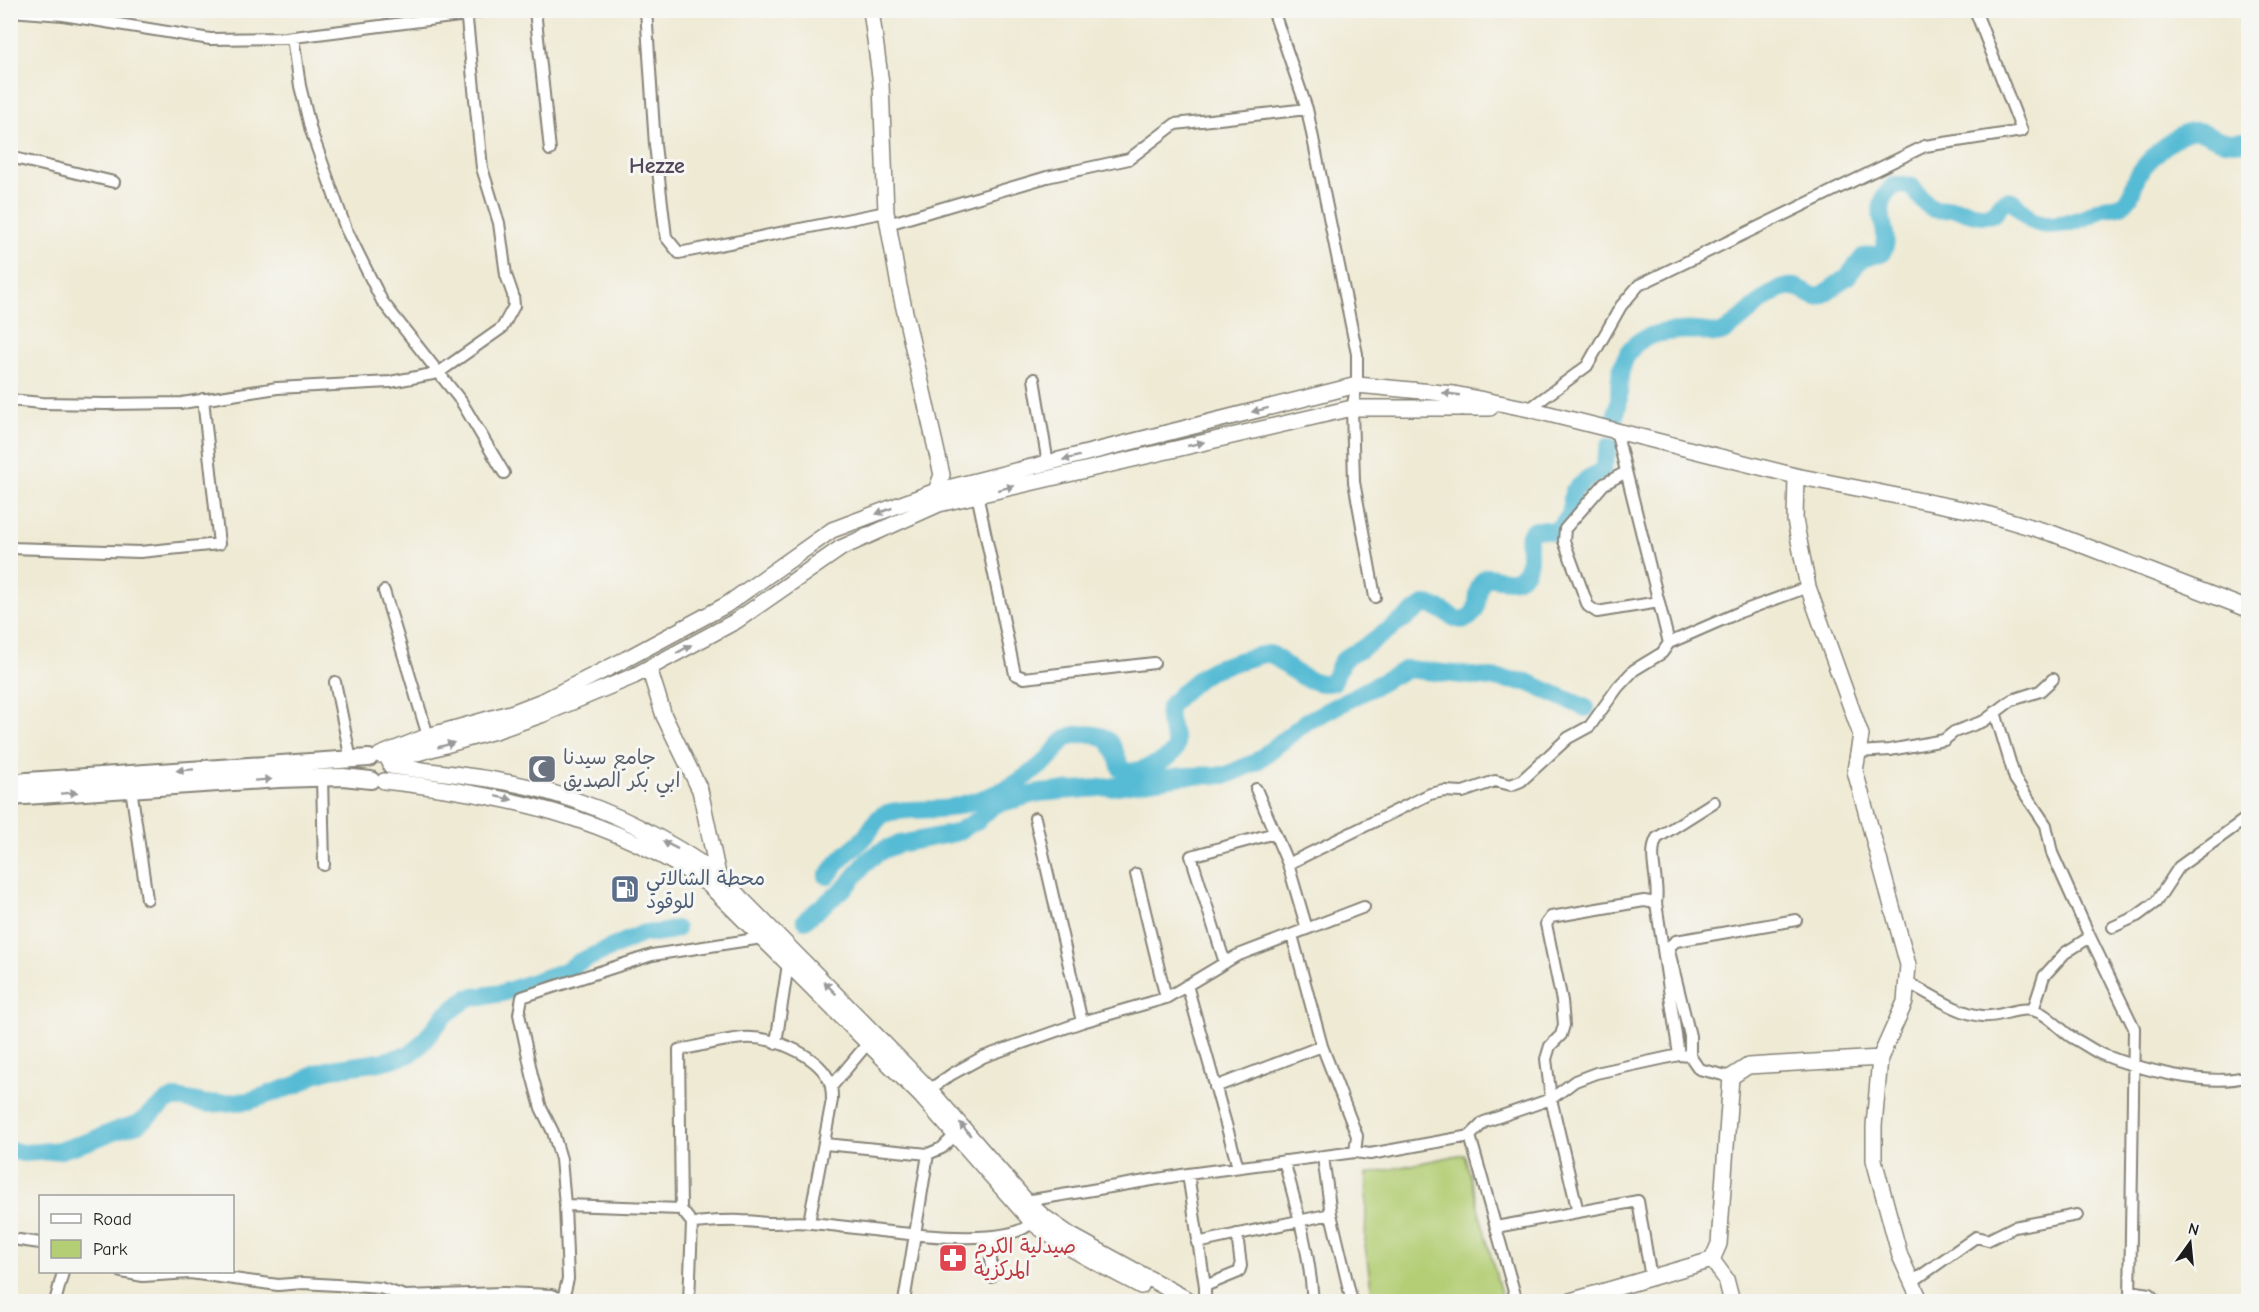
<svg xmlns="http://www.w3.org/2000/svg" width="2259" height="1312" font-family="'Comic Neue','Playpen Sans Arabic',sans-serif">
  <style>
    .green { fill: #b3ce74; stroke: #687548; stroke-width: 1.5 }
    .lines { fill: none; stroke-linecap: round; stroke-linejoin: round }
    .river { stroke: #56bbd4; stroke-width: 18 }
    .street-casing { stroke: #868378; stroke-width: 14 }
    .secondary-casing { stroke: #868378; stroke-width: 18 }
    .primary-casing { stroke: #868378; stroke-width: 20 }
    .street { stroke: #fff; stroke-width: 10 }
    .secondary { stroke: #fff; stroke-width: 15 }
    .primary { stroke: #fff; stroke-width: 16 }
    .oneway { fill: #999 }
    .labels { text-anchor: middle; stroke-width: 6; stroke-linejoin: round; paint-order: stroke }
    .worship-label { font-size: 20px; fill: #5b616d; stroke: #f6f6f2; text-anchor: start }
    .service-label { font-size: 20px; fill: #4e5e75; stroke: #f6f6f2; text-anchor: start }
    .health-label { font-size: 20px; fill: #be3a42; stroke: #f6f6f2; text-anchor: start }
    .quarter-label { font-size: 22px; font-weight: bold; fill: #53485a; stroke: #f6f6f2 }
  </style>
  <rect width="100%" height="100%" fill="#f6f6f2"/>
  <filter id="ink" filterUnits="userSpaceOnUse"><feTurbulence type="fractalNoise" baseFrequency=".0167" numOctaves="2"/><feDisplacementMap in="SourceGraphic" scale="12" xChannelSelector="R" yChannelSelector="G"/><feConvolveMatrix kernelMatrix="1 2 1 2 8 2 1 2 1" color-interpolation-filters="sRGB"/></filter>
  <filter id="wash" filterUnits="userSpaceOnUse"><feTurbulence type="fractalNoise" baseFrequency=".008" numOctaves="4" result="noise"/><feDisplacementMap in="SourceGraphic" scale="24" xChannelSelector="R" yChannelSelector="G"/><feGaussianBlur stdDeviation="1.35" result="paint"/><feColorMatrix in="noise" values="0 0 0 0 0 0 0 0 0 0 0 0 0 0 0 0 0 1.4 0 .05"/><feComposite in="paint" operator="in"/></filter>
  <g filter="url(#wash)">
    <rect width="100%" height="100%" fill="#efead4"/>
    <path class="green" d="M1464 1154 1503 1301H1373L1365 1245 1367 1174Z"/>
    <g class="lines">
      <path class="river" d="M1613 422C1615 415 1619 407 1619 399 1619 380 1619 363 1633 347 1646 330 1687 329 1707 332 1712 333 1716 335 1721 333 1742 324 1770 284 1794 287 1802 288 1808 294 1815 297L1822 295 1847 277 1863 257 1881 254C1897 234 1865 213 1894 185L1911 186C1917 192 1926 207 1934 209 1940 211 1948 208 1954 209 1969 210 1979 219 1995 213 2012 182 2019 216 2035 222 2047 228 2072 223 2084 218 2091 215 2097 210 2104 208 2113 206 2119 208 2126 202 2133 195 2133 185 2137 177 2144 163 2172 137 2187 132 2202 127 2209 137 2221 140 2230 143 2240 142 2248 140
        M827 876C833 871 835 864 841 859 848 851 857 846 865 837 870 831 875 821 881 816 892 807 935 811 949 808 970 803 1000 794 1018 782 1028 775 1042 766 1050 757 1062 742 1064 734 1086 734 1113 734 1114 749 1121 769L1128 772C1140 771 1177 760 1176 744 1175 732 1166 723 1169 709 1172 700 1203 674 1212 670 1218 667 1264 653 1269 654 1275 655 1279 660 1284 664 1296 674 1317 687 1333 682L1341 663 1346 657 1360 650 1424 605C1444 604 1455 626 1468 618 1484 608 1471 588 1487 577 1497 578 1506 582 1516 579 1548 566 1505 518 1554 532L1569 517 1573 492 1587 479 1602 471 1609 446
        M805 920 848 885 868 860 883 850 899 844 955 833 978 820 994 805 1038 793 1110 787 1182 776 1227 775 1256 762 1306 722 1407 669 1527 682 1586 708
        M10 1150 23 1153 39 1152 61 1150 90 1141 117 1130 138 1124 167 1101 177 1098 208 1104 249 1101 299 1084 314 1074 331 1069 380 1062 408 1055 418 1048 444 1016 468 998 502 993 565 971 579 962 644 933H661L676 929"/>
    </g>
  </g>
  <g filter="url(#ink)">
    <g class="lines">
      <g class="street-casing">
        <path id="street" d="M535 10 550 150
          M646 10 655 145 666 237 679 253 886 212
          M1273 10 1307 109 1357 354V385L1352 408 1354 482 1375 597
          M10 11 63 15 210 39 286 38 467 15 484 10
          M111 23V10
          M293 37 300 86 311 131 346 229 382 301 461 401 504 473
          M10 157 114 182
          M888 224 1047 177 1129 159 1175 124 1307 109
          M1034 379 1048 464
          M10 400 42 403 106 404 182 403 277 388 390 382 438 373 502 328 514 306 513 295 506 275 499 223 482 168 466 10
          M1529 409 1587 366 1621 306 1639 285 1925 146 2022 131 1975 10
          M1616 431 1669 643
          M1626 472 1604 484 1565 529 1564 541 1588 606 1597 612 1659 602
          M977 494 1015 674 1024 678 1154 663
          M10 548 140 552 219 544 203 399
          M384 591 428 736
          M335 682 351 760
          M1995 712 2015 779 2046 825 2052 853 2090 937 2134 1028 2130 1302
          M1858 752 1890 750 1944 740 1954 732 1984 721 2012 700 2040 691 2053 679
          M322 777 324 865
          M131 788 147 899
          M1256 789 1288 864 1307 929
          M1035 818 1082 1022
          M1288 864 1430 794 1444 791 1463 792 1495 781 1511 785 1521 781 1568 738 1590 726 1618 687 1634 670 1662 653 1669 643 1740 612 1808 587
          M1136 874 1166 998
          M2113 927 2137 916 2156 902 2179 867 2248 817
          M1292 935 1322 1046 1357 1136 1355 1152
          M1225 963 1191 856 1275 833
          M1908 983C1931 994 1956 1013 1982 1016 1999 1018 2016 1007 2032 1010 2048 1013 2060 1030 2073 1038 2083 1043 2092 1050 2101 1054 2138 1069 2210 1088 2248 1076
          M1187 985 1238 1167
          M2033 1010 2044 976 2065 953 2090 937
          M776 1043 788 964
          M1679 1055 1656 903C1660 882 1647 856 1657 838L1714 802
          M1690 1056V1036L1669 951 1671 945 1676 941 1796 920
          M832 1086 868 1043
          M1215 1087 1322 1046
          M926 1092 952 1074 983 1057 1082 1022 1166 998 1236 956 1364 907
          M1470 1136 1517 1302
          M825 1144 928 1154 942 1148 954 1136
          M1323 1157 1331 1214 1352 1302
          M1284 1161C1297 1208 1310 1254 1313 1302
          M1188 1174 1205 1286V1302
          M1023 1204 1026 1201 1188 1174 1355 1152 1370 1154 1470 1136 1484 1122 1551 1099 1575 1081 1596 1073 1679 1055 1690 1056 1699 1069 1731 1077
          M565 1205 681 1209
          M1578 1212 1551 1099 1546 1059 1550 1046 1561 1035 1564 1025 1562 1001 1546 924 1551 917 1644 901 1656 903
          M692 1223C708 1222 726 1220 742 1221 752 1221 761 1223 770 1223 784 1223 798 1221 811 1223 854 1226 1005 1254 1032 1222
          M1496 1227 1638 1201 1651 1278
          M19 1240 40 1243
          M1197 1243 1331 1214
          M122 1272 143 1276 190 1273 278 1285 303 1283 353 1286 380 1288 405 1296 503 1293 552 1295 567 1302
          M991 1277V1237
          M1912 1282 1976 1237 1988 1240 2014 1227 2077 1215
          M1205 1286 1239 1272 1241 1266 1237 1234
          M2130 1291 2149 1294 2157 1302
          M563 1299 568 1279 565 1205 561 1159 553 1132 541 1108 532 1075 519 1014 522 997 652 955 762 938
          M55 1302 63 1272
          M689 1302 692 1223 681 1209 679 1050C700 1046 721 1040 743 1038 771 1036 814 1053 828 1078 832 1085 832 1092 832 1100L809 1222
          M904 1302 928 1154"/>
      </g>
      <g class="secondary-casing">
        <path id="secondary" d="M871 10 881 84 886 212 899 286 942 475 936 491 937 497
          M1796 476 1795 520 1808 587 1861 735 1855 771 1908 965 1905 1002 1880 1058 1874 1126V1160L1900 1256 1921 1302
          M649 668 664 716 700 790 718 875
          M380 755 428 736 514 712 545 700 626 659 726 605 832 530 936 491 1357 385 1454 394 1529 409 1796 476 1983 513 2054 534 2248 609
          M389 761 498 730 541 715 634 676 736 621 841 548 939 504 1352 408H1490
          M391 766C447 774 505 778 559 795 615 812 670 841 718 875L929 1089 1026 1201 1044 1217 1070 1235 1192 1302
          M384 781C501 794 611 816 709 885L921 1096 1032 1222C1065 1248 1103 1266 1141 1286
          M1567 1302 1712 1260
          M1732 1302 1726 1279 1712 1260 1719 1244 1731 1077 1748 1066 1880 1058"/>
      </g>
      <g class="primary-casing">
        <path id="primary" d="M10 784 27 781 369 758
          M10 797 279 779 343 777 371 780"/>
      </g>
      <use href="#street" class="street"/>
      <use href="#secondary" class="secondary"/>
      <use href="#primary" class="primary"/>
    </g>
    <defs><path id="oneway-solid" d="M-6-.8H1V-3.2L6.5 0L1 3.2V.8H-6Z" transform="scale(1.5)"/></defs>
    <g class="oneway">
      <use href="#oneway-solid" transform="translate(1451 394) rotate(-172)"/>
      <use href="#oneway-solid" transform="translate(1260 410) rotate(166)"/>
      <use href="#oneway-solid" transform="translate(1196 444) rotate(-13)"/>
      <use href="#oneway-solid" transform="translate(1071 458) rotate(166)"/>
      <use href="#oneway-solid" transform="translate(1006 488) rotate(-13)"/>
      <use href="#oneway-solid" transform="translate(884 511) rotate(159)"/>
      <use href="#oneway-solid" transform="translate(684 649) rotate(-29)"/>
      <use href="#oneway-solid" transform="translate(446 745) rotate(-16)"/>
      <use href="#oneway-solid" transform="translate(185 770) rotate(176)"/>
      <use href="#oneway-solid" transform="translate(263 780) rotate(-4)"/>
      <use href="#oneway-solid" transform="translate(69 793) rotate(-4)"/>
      <use href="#oneway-solid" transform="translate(504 798) rotate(12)"/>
      <use href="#oneway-solid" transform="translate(670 845) rotate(-153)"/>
      <use href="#oneway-solid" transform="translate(830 988) rotate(-135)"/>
      <use href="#oneway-solid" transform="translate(965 1129) rotate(-130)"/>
    </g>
  </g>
  <defs>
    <g id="mosque-square" transform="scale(1.5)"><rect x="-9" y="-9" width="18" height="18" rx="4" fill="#6b7280" stroke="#f6f6f2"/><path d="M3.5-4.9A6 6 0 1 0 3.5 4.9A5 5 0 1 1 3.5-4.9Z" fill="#fff"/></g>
    <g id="fuel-square" transform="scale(1.5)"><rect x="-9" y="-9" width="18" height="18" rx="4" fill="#5c6f8a" stroke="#f6f6f2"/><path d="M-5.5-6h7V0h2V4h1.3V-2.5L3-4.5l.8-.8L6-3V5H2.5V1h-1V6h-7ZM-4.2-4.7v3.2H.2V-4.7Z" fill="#fff"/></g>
    <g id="pharmacy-square" transform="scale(1.5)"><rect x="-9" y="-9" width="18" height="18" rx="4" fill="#e0444e" stroke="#f6f6f2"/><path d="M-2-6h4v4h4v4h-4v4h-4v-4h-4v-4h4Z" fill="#fff"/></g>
  </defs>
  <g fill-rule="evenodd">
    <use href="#mosque-square" x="542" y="769"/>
    <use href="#fuel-square" x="625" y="889"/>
    <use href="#pharmacy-square" x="953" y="1258"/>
  </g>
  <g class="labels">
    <g class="worship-label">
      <text x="563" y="764">جامع سيدنا<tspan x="563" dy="23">ابي بكر الصديق</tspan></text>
    </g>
    <g class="service-label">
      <text x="646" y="885">محطة الشالاتي<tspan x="646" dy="23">للوقود</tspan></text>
    </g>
    <g class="health-label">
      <text x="974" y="1253">صيدلية الكرم<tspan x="974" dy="23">المركزية</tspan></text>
    </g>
    <g class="quarter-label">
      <text x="657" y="173">Hezze</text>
    </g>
  </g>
  <rect width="2259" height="1312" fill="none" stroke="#f6f6f2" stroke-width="36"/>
  <rect x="39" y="1195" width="195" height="78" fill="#f6f6f2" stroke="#9f9f9c" stroke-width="1.5"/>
  <rect x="51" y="1214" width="30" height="9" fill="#ffffff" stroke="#9f9f9c" stroke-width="1.5"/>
  <text x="93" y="1225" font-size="18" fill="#1c1c1c">Road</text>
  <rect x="51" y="1240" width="30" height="18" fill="#b3ce74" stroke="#9f9f9c" stroke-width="1.5"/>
  <text x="93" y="1255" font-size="18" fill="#1c1c1c">Park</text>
  <g transform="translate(2190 1243) rotate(15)" stroke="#f6f6f2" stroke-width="4.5" paint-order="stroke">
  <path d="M0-4.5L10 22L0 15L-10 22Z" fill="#1c1c1c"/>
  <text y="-9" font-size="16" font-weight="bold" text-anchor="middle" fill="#1c1c1c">N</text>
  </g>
</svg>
